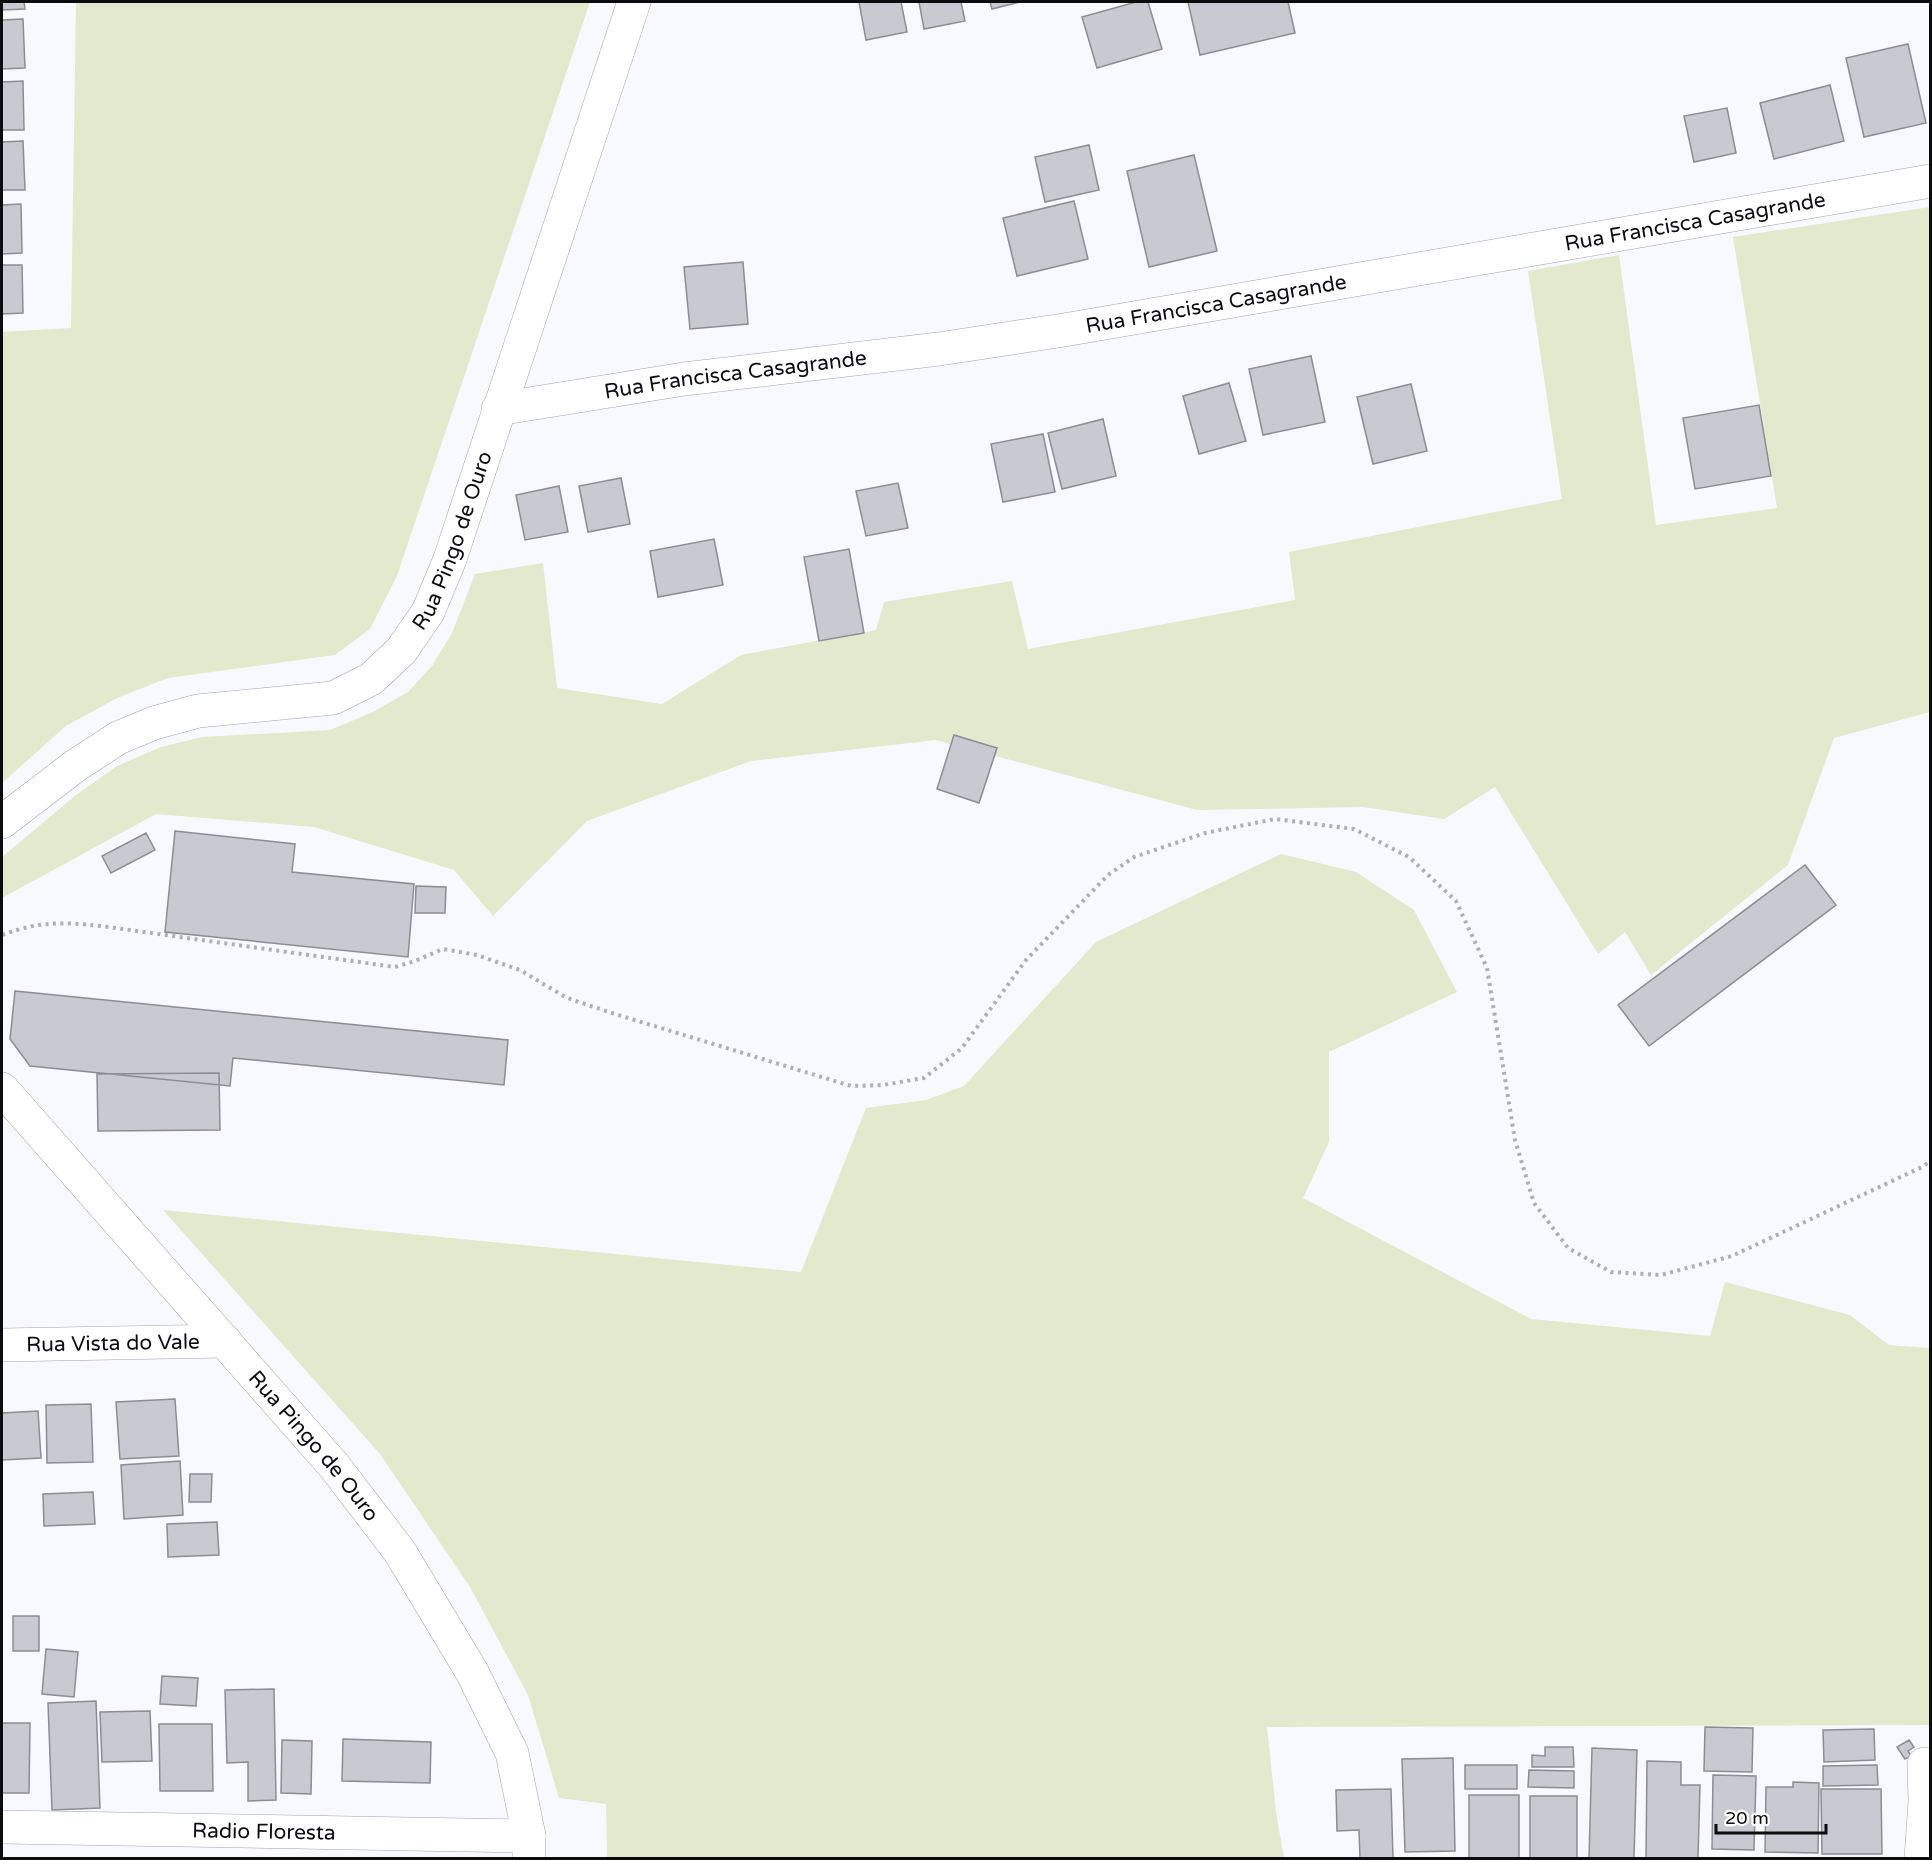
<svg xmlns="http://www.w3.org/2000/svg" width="1932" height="1860" font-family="'Varela Round',sans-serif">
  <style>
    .green { fill: #e1eacc }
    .building { fill: #c9c9d2; stroke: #8c8c94; stroke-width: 1.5 }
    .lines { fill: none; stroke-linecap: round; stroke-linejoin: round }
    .minor-casing { stroke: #a1a3ab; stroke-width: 34 }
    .path { stroke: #aeafb4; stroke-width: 4; stroke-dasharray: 3 4.5; stroke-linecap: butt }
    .minor { stroke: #fff; stroke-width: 33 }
    .labels { text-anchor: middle; stroke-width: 5; stroke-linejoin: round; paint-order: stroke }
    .street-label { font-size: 21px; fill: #0b0c0f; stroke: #fff }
  </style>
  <rect width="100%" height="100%" fill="#f8f9ff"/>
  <path class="green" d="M76 2H590L397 576 370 629 335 655 168 678 117 698 66 726 2 783V332L71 328Z
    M1930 207V712L1834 738 1788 865 1651 975 1625 932 1598 954 1495 787 1444 819 1363 807 1197 810 936 740 751 761 587 821 493 916 454 870 314 827 156 814 2 898V857L76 795 117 766 161 747 202 737 330 730 373 712 408 692 432 666 452 633 475 574 543 563 557 688 662 704 741 655 876 630 884 602 1012 581 1028 649 1295 600 1289 552 1562 499 1528 271 1619 255 1656 525 1777 508 1733 237Z
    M1281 854 1356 872 1414 910 1457 992 1329 1052V1142L1303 1198 1531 1319 1710 1336 1725 1282 1850 1315 1889 1345 1930 1348V1725L1267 1727 1276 1812 1284 1858H607L606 1804 559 1798 528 1695 470 1587 380 1454 163 1210 801 1272 866 1108 926 1100 964 1086 1096 942Z"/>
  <path class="building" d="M2 2H24L25 9 2 10Z
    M859 2H901L907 32 866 40Z
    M919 2H961L965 21 924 29Z
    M990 2H1020L992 9Z
    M1136 2H1148L1162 49 1097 68 1082 17Z
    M1188 2H1288L1295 33 1200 55Z
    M23 19 25 68 2 69V20Z
    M1908 44 1926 123 1864 137 1846 58Z
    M23 81 24 130H2V82Z
    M1830 85 1844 141 1774 159 1760 103Z
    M1727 108 1736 153 1694 162 1684 116Z
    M23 141 25 190H2V142Z
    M1089 145 1099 190 1045 202 1035 157Z
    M1194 155 1217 251 1149 267 1127 171Z
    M1074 201 1088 259 1017 276 1003 218Z
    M21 204 22 253 2 254V205Z
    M743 262 748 324 690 329 684 267Z
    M2 265H22L23 313 2 314Z
    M1311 356 1325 422 1263 435 1249 369Z
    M1229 383 1246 441 1199 454 1183 396Z
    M1411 384 1427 451 1373 464 1357 397Z
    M1759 405 1771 476 1695 489 1683 418Z
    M1103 419 1116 476 1062 489 1048 433Z
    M1043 434 1055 492 1003 502 991 444Z
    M621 478 630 524 588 532 579 486Z
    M898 483 908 528 866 536 856 491Z
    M559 486 568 532 525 540 516 495Z
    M714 539 723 585 658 597 650 551Z
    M849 549 864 633 819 641 804 557Z
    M954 735 997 748 979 803 937 789Z
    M175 831 295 844 292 872 414 884 408 957 165 932Z
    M146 833 155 850 111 873 102 856Z
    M1805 865 1836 905 1649 1046 1618 1005Z
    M416 886 446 887 445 913H415Z
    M15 991 508 1040 504 1085 233 1058 230 1086 30 1066 10 1039Z
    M219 1073 220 1130 98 1131 97 1074Z
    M175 1399 179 1456 120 1459 116 1402Z
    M91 1404 93 1462 47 1463 46 1405Z
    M38 1411 41 1458 2 1460V1413Z
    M180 1461 183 1515 124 1519 121 1465Z
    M190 1474H212L211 1502H189Z
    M93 1492 95 1524 44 1526 43 1494Z
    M217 1522 219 1555 168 1557 167 1524Z
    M13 1616H39V1651H13Z
    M46 1649 78 1652 74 1697 42 1694Z
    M162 1676 198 1678 196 1706 160 1704Z
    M274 1689 276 1800 248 1801V1762L227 1763 225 1690Z
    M96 1701 100 1808 52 1810 48 1703Z
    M150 1711 152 1761 102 1762 100 1712Z
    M2 1723H30L29 1793H2Z
    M159 1724H212L213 1791H160Z
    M1705 1727 1753 1728 1752 1772 1704 1771Z
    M1874 1729 1875 1760 1824 1762 1823 1730Z
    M343 1739 431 1742 430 1783 342 1781Z
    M282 1740 312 1741 311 1794 281 1793Z
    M1909 1740 1914 1747 1908 1751 1911 1756 1905 1759 1897 1747Z
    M1545 1747H1573L1574 1767H1532V1755L1545 1756Z
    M1592 1748 1637 1750 1634 1858H1589Z
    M1453 1758 1455 1851 1405 1852 1402 1759Z
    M1647 1761 1681 1762V1785H1700L1698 1858H1646Z
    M1465 1765H1517V1789H1465Z
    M1877 1765 1878 1785 1823 1786V1766Z
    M1529 1770 1574 1771V1788L1528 1787Z
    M1713 1775 1756 1776 1754 1850 1712 1849Z
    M1793 1782 1819 1783 1818 1853 1765 1852 1766 1787H1793Z
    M1391 1789 1393 1858H1360L1359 1830 1337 1831 1336 1790Z
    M1821 1789H1881L1882 1854H1822Z
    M1469 1795H1519V1858H1469Z
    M1530 1796H1577V1858H1530Z"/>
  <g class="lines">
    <g class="minor-casing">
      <g id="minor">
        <path id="s1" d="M498 409 684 379 939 349 1064 330 1930 181"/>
        <path id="s2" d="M2 822 75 766 118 738 154 723 198 711 333 698 371 679 401 651 428 612 450 559 634 2"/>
        <path id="s3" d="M2 1089 335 1467 400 1552 472 1672 512 1753 529 1836V1858"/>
        <path id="s4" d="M2 1345 225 1341"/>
        <path id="s5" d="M2 1827 529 1836"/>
        <path d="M1921 1858 1925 1802 1924 1764"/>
      </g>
    </g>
    <path class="path" d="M2 935C40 921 61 922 101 926L395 967 415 961 443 949 477 955 520 970 567 998 615 1014 851 1086 883 1085 924 1078 962 1048 1026 960 1108 875 1134 857 1205 833 1275 819 1354 829 1409 857 1456 901 1487 968 1515 1140 1534 1203 1568 1248 1611 1272 1661 1275 1732 1256 1922 1167 1930 1161"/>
    <use href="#minor" class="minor"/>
  </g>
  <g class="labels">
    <g class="street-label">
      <text dy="7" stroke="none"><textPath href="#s1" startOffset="1212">Rua Francisca Casagrande</textPath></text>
      <text dy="7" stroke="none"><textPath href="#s1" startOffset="726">Rua Francisca Casagrande</textPath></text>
      <text dy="7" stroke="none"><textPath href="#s1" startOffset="240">Rua Francisca Casagrande</textPath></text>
      <text dy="7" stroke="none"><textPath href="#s2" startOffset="570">Rua Pingo de Ouro</textPath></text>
      <text dy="7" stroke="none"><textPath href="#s4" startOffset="111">Rua Vista do Vale</textPath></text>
      <text dy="7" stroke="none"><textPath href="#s3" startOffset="474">Rua Pingo de Ouro</textPath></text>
      <text dy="7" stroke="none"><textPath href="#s5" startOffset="262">Radio Floresta</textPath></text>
    </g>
  </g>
  <rect width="1932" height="1860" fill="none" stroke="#0b0c0f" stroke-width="6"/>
  <path d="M1716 1824v9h110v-9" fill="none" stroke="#0b0c0f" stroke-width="3"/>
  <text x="1725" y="1824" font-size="18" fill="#0b0c0f" stroke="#ffffff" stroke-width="4.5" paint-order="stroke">20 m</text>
</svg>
